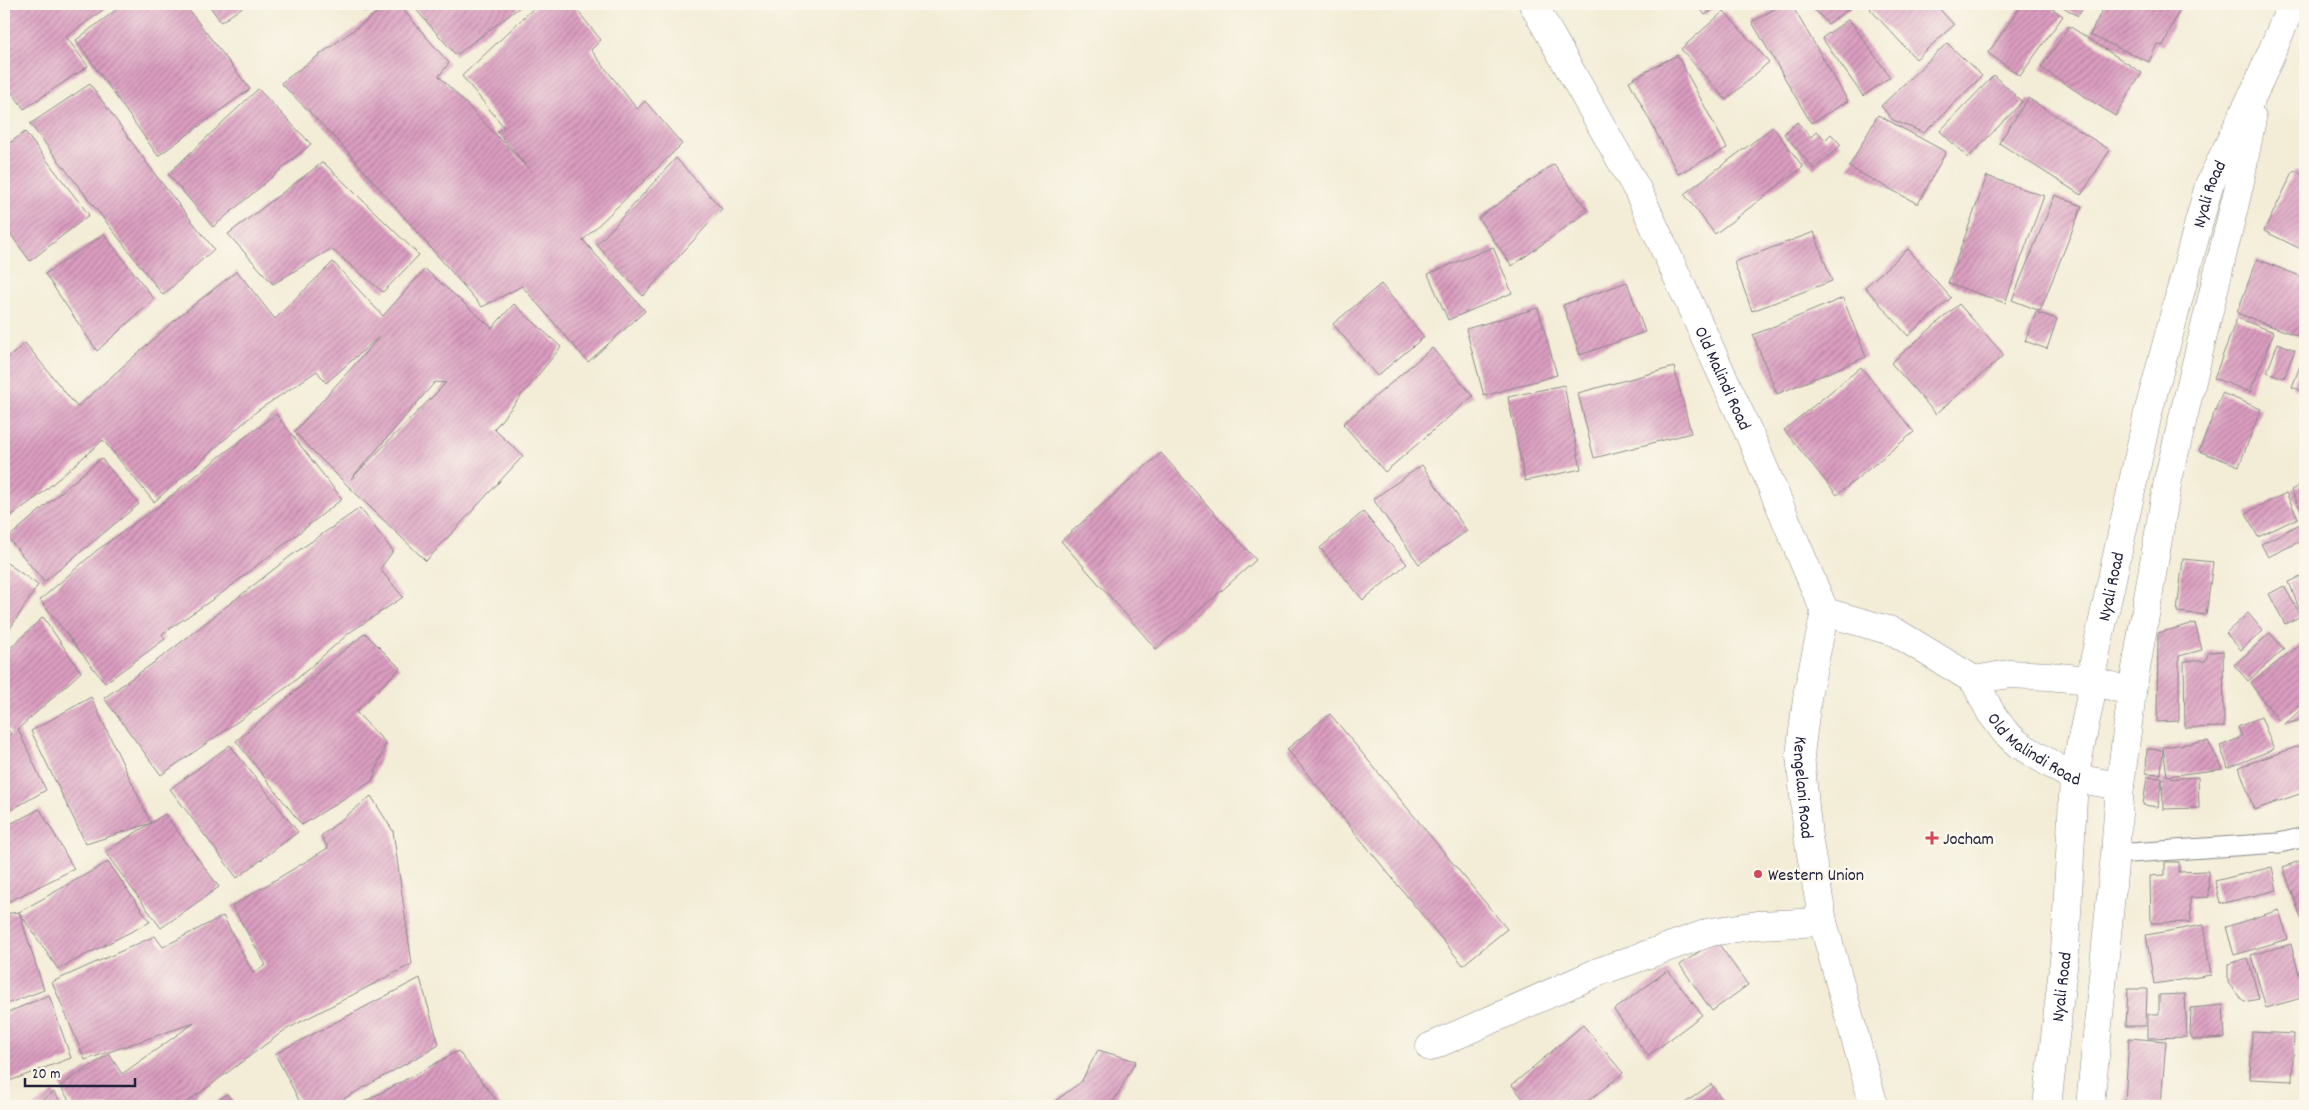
<svg xmlns="http://www.w3.org/2000/svg" width="2309" height="1110" font-family="Dekko,sans-serif">
  <style>
    .building { fill: url(#building-hatch); fill-rule: evenodd }
    .lines { fill: none; stroke-linecap: round; stroke-linejoin: round }
    .service-casing { stroke: #8a8889; stroke-width: 21 }
    .minor-casing { stroke: #8a8889; stroke-width: 29 }
    .secondary-casing { stroke: #8a8889; stroke-width: 29 }
    .trunk-casing { stroke: #8a8889; stroke-width: 29 }
    .service { stroke: #fff; stroke-width: 19 }
    .minor { stroke: #fff; stroke-width: 28 }
    .secondary { stroke: #fff; stroke-width: 28 }
    .trunk { stroke: #fff; stroke-width: 28 }
    .poi-dot { fill: #d1495b; stroke: #fbf7ec; stroke-width: 2 }
    .labels { text-anchor: middle; stroke-width: 5; stroke-linejoin: round; paint-order: stroke }
    .street-label { font-size: 18px; fill: #22223b; stroke: #fbf7ec }
    .poi-label { font-size: 18px; fill: #22223b; stroke: #fbf7ec; text-anchor: start }
  </style>
  <defs>
    <pattern id="building-hatch" width="6" height="6" patternUnits="userSpaceOnUse" patternTransform="scale(1.25)"><rect width="6" height="6" fill="#db9dc0"/><path d="M-1 1l2-2M0 6l6-6M5 7l2-2" fill="none" stroke="#b1809d"/></pattern>
  </defs>
  <rect width="100%" height="100%" fill="#fbf7ec"/>
  <filter id="ink" filterUnits="userSpaceOnUse"><feTurbulence type="fractalNoise" baseFrequency=".02" numOctaves="2"/><feDisplacementMap in="SourceGraphic" scale="10" xChannelSelector="R" yChannelSelector="G"/><feConvolveMatrix kernelMatrix="1 2 1 2 8 2 1 2 1" color-interpolation-filters="sRGB"/></filter>
  <filter id="wash" filterUnits="userSpaceOnUse"><feTurbulence type="fractalNoise" baseFrequency=".0096" numOctaves="4" result="noise"/><feDisplacementMap in="SourceGraphic" scale="20" xChannelSelector="R" yChannelSelector="G"/><feGaussianBlur stdDeviation="1.12" result="paint"/><feColorMatrix in="noise" values="0 0 0 0 0 0 0 0 0 0 0 0 0 0 0 0 0 1.4 0 .05"/><feComposite in="paint" operator="in"/></filter>
  <g filter="url(#wash)">
    <rect width="100%" height="100%" fill="#f3edd7"/>
    <g id="blocks">
      <path class="building" d="M4 4H111L66 37 88 66 24 109 4 81Z
        M124 4H184L250 89 158 156 76 40Z
        M208 4H247L221 22Z
        M358 4H376L364 12Z
        M389 4H398L449 63 439 76 531 171 497 132 504 127 462 76 538 4H572L601 40 591 50 637 109 645 101 682 144 583 240 645 311 588 362 522 286 482 307 340 143 281 83Z
        M411 4H524L456 55Z
        M1697 4H1721L1705 15Z
        M1783 4H1791L1848 101 1811 123 1752 22Z
        M1810 4H1856L1828 24Z
        M1875 4H1935L1954 25 1916 59 1870 9Z
        M2022 4H2045L2063 16 2020 76 1988 53Z
        M2058 4H2086L2078 16Z
        M2105 4H2182L2163 46 2157 44 2149 62 2090 35Z
        M1724 11 1769 62 1726 100 1681 49Z
        M1849 19 1890 77 1863 96 1822 38Z
        M2069 26 2142 73 2115 116 2041 68Z
        M1947 43 1982 76 1924 133 1893 120 1881 106Z
        M1677 55 1727 148 1678 174 1629 81Z
        M1994 75 2022 102 1968 158 1940 131Z
        M90 84 157 177 214 249 163 295 30 124Z
        M258 89 311 144 213 227 168 174Z
        M2028 98 2110 150 2081 195 1999 143Z
        M1878 115 1946 152 1918 204 1849 167Z
        M1797 122 1811 137 1817 131 1825 140 1831 134 1841 145 1814 169 1784 134Z
        M1773 127 1803 167 1715 234 1684 194Z
        M25 132 89 215 30 261 4 225V147Z
        M676 158 722 209 643 296 597 245Z
        M323 162 419 255 383 292 331 249 273 284 228 234Z
        M1554 164 1588 211 1512 266 1478 218Z
        M2294 170 2305 176V251L2264 231Z
        M1987 176 2044 196 2005 303 1948 283Z
        M2055 195 2082 206 2040 311 2012 300Z
        M1814 232 1832 281 1752 311 1734 262Z
        M104 234 154 299 97 351 45 274Z
        M1493 247 1512 293 1448 320 1428 274Z
        M1908 249 1951 298 1908 336 1865 287Z
        M2257 259 2305 278V333L2303 338 2237 313Z
        M333 262 383 316 425 269 492 328 514 304 561 347 494 429 523 456 426 561 346 484 294 432 381 335 326 383 317 371 257 411 154 502 103 440 41 494 4 521V362L25 343 77 407 182 314 237 271 275 319ZM435 382 446 383 351 479Z
        M1627 282 1645 332 1580 355 1563 305Z
        M1381 284 1424 337 1377 376 1333 324Z
        M1843 298 1866 357 1777 394 1753 335Z
        M1959 304 2004 355 1936 414 1891 363Z
        M1538 308 1557 375 1484 396 1466 329Z
        M2036 312 2057 319 2047 349 2025 341Z
        M2237 318 2274 332 2250 392 2214 378Z
        M2278 343 2295 350 2284 378 2267 372Z
        M1432 348 1473 396 1385 472 1343 424Z
        M2305 353V392L2292 387Z
        M1674 367 1691 433 1594 458 1578 393Z
        M1861 367 1914 432 1837 495 1784 430Z
        M1564 385 1581 469 1525 481 1508 397Z
        M2222 393 2261 409 2239 466 2199 451Z
        M276 414 342 499 222 593 162 634 165 639 105 683 40 600 96 551 156 508 219 457Z
        M1161 453 1256 560 1156 649 1061 541Z
        M101 458 139 504 44 582 8 538Z
        M1422 465 1467 531 1419 564 1373 499Z
        M2305 483V514L2303 515 2291 490Z
        M2286 493 2298 518 2258 537 2246 513Z
        M360 508 393 551 380 569 403 597 349 633 290 685 161 775 104 698 166 654 292 555Z
        M1363 512 1407 564 1363 600 1320 548Z
        M2300 524 2305 539 2268 557 2261 544Z
        M2183 559 2213 562 2206 615 2177 612Z
        M4 561 38 585 4 638Z
        M2305 575V606L2299 609 2289 582Z
        M2284 586 2301 616 2285 624 2269 594Z
        M2248 613 2263 631 2241 650 2226 633Z
        M43 617 81 672 18 729 46 790 4 814V738L11 734 4 724V654Z
        M2195 623 2202 650 2179 656V721L2157 722 2158 633Z
        M365 633 400 668 356 712 386 743 372 781 302 825 236 741Z
        M2270 633 2284 649 2248 681 2234 665Z
        M2305 641V701L2279 721 2250 683Z
        M2223 651 2224 727 2185 728 2184 661H2205L2209 652Z
        M91 697 151 823 86 844 31 731Z
        M2305 706V719L2285 724Z
        M1330 714 1507 929 1463 965 1287 749Z
        M2261 717 2274 749 2228 768 2220 746 2242 737 2238 727Z
        M2208 741 2223 769 2167 776 2163 747Z
        M2305 744V792L2254 810 2239 767Z
        M230 745 298 832 237 878 170 789Z
        M2147 749 2163 750 2161 774 2146 773Z
        M2147 777 2162 778 2158 807 2143 805Z
        M2198 777 2199 808 2163 809 2162 779Z
        M371 796 393 831 412 964 285 1030 182 1106H73L60 1086 109 1054 122 1074 194 1023 85 1060 52 982 155 936 163 947 223 916 253 973 266 965 232 906 328 848 321 836Z
        M40 809 74 869 4 904V827Z
        M165 814 219 887 161 928 105 852Z
        M2305 859V929L2283 867Z
        M108 862 150 922 58 969 19 912 44 990 4 1005V914L19 912Z
        M2165 862H2179V872L2208 871 2209 897 2190 898 2191 922 2151 923 2150 876 2165 875Z
        M2272 867 2277 890 2220 904 2215 881Z
        M2279 910 2288 939 2234 955 2226 927Z
        M2203 925 2211 975 2154 984 2146 935Z
        M1716 940 1748 985 1712 1011 1680 965Z
        M2291 944 2305 997 2266 1008 2251 955Z
        M2248 958 2259 999 2244 1002 2228 983V964Z
        M1668 970 1702 1015 1648 1056 1614 1010Z
        M420 978 439 1045 331 1106H302L275 1054Z
        M2128 989H2147L2146 1026H2126Z
        M2185 994 2187 1037 2148 1038V1014H2159V995Z
        M49 995 71 1058 4 1083V1014Z
        M2223 1005 2225 1038 2193 1040 2190 1035 2191 1008Z
        M1583 1025 1623 1073 1582 1106H1529L1512 1085Z
        M2252 1032 2294 1034 2292 1081 2250 1079Z
        M2129 1038 2166 1041 2161 1104 2125 1101Z
        M1098 1050 1136 1061 1115 1099 1107 1106H1043L1051 1104 1081 1082Z
        M458 1051 501 1106H356L420 1072Z
        M1711 1084 1727 1106H1681Z
        M54 1092 63 1106H33Z
        M227 1094 237 1106H211Z"/>
    </g>
  </g>
  <g filter="url(#ink)">
    <use href="#blocks" fill-opacity="0" stroke="#8a8889" stroke-width="1"/>
    <g class="lines">
      <g class="service-casing">
        <path id="service" d="M2115 854 2279 843 2305 837"/>
      </g>
      <g class="minor-casing">
        <path id="minor" d="M1430 1047 1598 972 1711 932 1758 925 1823 922"/>
      </g>
      <g class="secondary-casing">
        <g id="secondary">
          <path id="s1" d="M1533 4 1638 191 1752 440 1825 612 1895 632 1974 680 1991 713 2005 732 2018 744 2074 778 2120 786"/>
          <path id="s2" d="M1825 612 1808 691 1800 755 1808 837 1823 922 1874 1106"/>
          <path d="M1974 680 2009 674 2048 676 2090 680 2132 692"/>
        </g>
      </g>
      <g class="trunk-casing">
        <g id="trunk">
          <path id="s3" d="M2047 1106 2065 951 2074 778 2092 690 2090 680 2148 413 2209 185 2258 84 2292 4"/>
          <path d="M2090 1106 2115 854 2120 786 2132 692 2168 480 2239 186 2252 118"/>
        </g>
      </g>
      <use href="#service" class="service"/>
      <use href="#minor" class="minor"/>
      <use href="#secondary" class="secondary"/>
      <use href="#trunk" class="trunk"/>
    </g>
  </g>
  <g class="poi-dot">
    <path d="M1929.5 830.5h5v5h5v5h-5v5h-5v-5h-5v-5h5z"/>
    <circle cx="1758" cy="874" r="5"/>
  </g>
  <g class="labels">
    <g class="street-label">
      <text dy="6" stroke="none"><textPath href="#s3" startOffset="930">Nyali Road</textPath></text>
      <text dy="6" stroke="none"><textPath href="#s1" startOffset="420">Old Malindi Road</textPath></text>
      <text dy="6" stroke="none"><textPath href="#s3" startOffset="525">Nyali Road</textPath></text>
      <text dy="6" stroke="none"><textPath href="#s1" startOffset="935">Old Malindi Road</textPath></text>
      <text dy="6" stroke="none"><textPath href="#s2" startOffset="178">Kengelani Road</textPath></text>
      <text dy="6" stroke="none"><textPath href="#s3" startOffset="120">Nyali Road</textPath></text>
    </g>
    <g class="poi-label">
      <text x="1943" y="844">Jocham</text>
      <text x="1768" y="880">Western Union</text>
    </g>
  </g>
  <rect width="2309" height="1110" fill="none" stroke="#fbf7ec" stroke-width="20"/>
  <path d="M25 1078v8h110v-8" fill="none" stroke="#22223b" stroke-width="2.5"/>
  <text x="32" y="1078" font-size="15" fill="#22223b" stroke="#fbf7ec" stroke-width="4" paint-order="stroke">20 m</text>
</svg>
